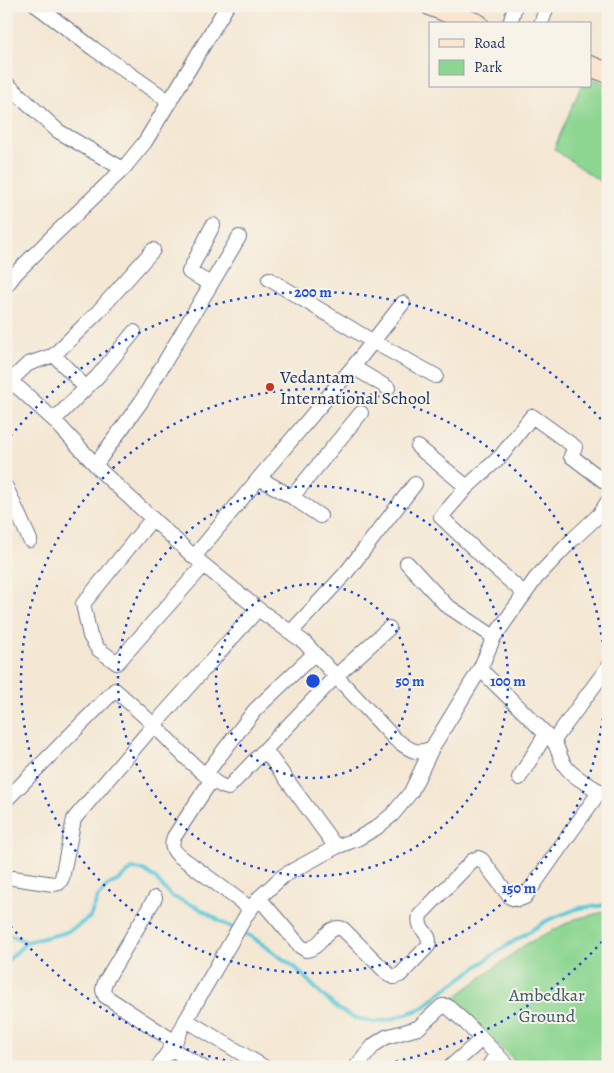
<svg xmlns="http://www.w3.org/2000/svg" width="614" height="1073" font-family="Alegreya,serif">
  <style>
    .green { fill: #8dd692; stroke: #548278 }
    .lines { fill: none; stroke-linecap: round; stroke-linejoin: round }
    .stream { stroke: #5ec8d9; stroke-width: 4 }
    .minor-casing { stroke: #676f87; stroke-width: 16 }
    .secondary-casing { stroke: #676f87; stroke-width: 22 }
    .minor { stroke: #fff; stroke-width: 14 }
    .secondary { stroke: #fbe5cf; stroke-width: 20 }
    .ring { fill: none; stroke: #1d4ed8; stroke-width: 2.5; stroke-dasharray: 2.5 5 }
    .poi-dot { fill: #c8321e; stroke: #f7f3e8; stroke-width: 2 }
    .labels { text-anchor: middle; stroke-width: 4; stroke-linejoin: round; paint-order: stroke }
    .poi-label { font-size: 18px; fill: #1b2f5e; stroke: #f7f3e8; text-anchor: start }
    .park-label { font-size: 18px; fill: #38596b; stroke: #f7f3e8 }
    .centre { fill: #1d4ed8; stroke: #f7f3e8; stroke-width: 2.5 }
    .ring-label { font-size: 15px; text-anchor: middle; font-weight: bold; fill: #1d4ed8; stroke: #f7f3e8; stroke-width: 4; stroke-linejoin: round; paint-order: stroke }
  </style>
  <rect width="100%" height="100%" fill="#f7f3e8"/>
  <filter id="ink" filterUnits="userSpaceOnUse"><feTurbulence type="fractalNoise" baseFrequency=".02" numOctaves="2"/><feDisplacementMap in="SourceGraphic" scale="10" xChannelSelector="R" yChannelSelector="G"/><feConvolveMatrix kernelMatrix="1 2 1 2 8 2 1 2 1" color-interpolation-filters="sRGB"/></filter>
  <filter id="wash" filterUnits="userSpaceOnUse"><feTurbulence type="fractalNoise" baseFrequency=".0096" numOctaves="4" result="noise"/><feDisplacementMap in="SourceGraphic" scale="20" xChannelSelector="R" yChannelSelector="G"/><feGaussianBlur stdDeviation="1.12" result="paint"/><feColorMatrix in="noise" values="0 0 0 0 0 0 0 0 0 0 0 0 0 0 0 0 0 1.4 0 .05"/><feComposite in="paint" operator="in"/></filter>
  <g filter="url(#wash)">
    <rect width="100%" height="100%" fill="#f4e7d3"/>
    <path class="green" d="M590 77 608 85V187L554 149 581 86H590Z
      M608 911V1067H518L512 1058 450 1001 526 944 575 919Z"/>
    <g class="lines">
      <path class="stream" d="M241 932 252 937 297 969 320 993 340 1010 354 1018 374 1022 389 1020 423 1008 439 994 500 950 548 920 579 908 608 905
        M6 934 27 942
        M6 962 27 942 64 933 76 927 90 917 98 897 107 886 119 880 132 869 144 870 155 878 171 896 197 907 223 923 235 929"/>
    </g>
  </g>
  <g filter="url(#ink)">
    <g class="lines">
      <g class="minor-casing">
        <path id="minor" d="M37 6 94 49 170 102
          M510 24 515 6
          M541 24 547 6
          M6 83 58 131 123 169
          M269 279 372 341 436 376
          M211 284 189 272 213 225
          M6 286 16 273 51 238 123 169 145 142 227 6
          M54 355 86 388
          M353 367 388 388
          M6 380 20 389 54 420 104 474 194 557 258 609 304 642 395 739C409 749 415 756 432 748
          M9 382 28 364 54 355 97 313 153 250
          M54 420 98 376 134 332
          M418 447 467 487 441 517 487 561 525 594
          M96 464 141 402 239 237
          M259 478 292 497 320 516
          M6 487 30 540
          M467 487 501 456 532 416 575 447 571 456 608 484
          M292 497 361 413
          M152 519 83 604 90 636 98 649 117 663 204 565
          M194 557 259 478 353 367 403 303
          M407 563 446 605 494 637
          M291 632 345 574 415 484
          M480 669 546 734C560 744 557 755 566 767 575 779 595 788 608 796
          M554 740 608 667
          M265 750 336 847
          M205 775 255 710 315 653
          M519 778 546 734
          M212 779 174 837C171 845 172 849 178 855L251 909
          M6 800 115 690C129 702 142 714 155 726 171 742 208 784 228 788L336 676 389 628
          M13 878 53 884 59 883 62 878 74 819 154 725 258 609
          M155 898 105 982 103 990 105 996 175 1042
          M259 898 300 946 306 950C323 948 326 923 343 929L389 975 394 977 400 975 428 946C433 932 416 932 420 915L472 861 478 858 482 860 510 897C516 900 519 900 525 897L600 791
          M186 1020 264 1067
          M170 1048 202 1067
          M158 1067 175 1042 186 1020 247 914 259 898 283 876 336 847 357 839 376 828 393 814 411 792 432 748 480 669 494 637 536 578 572 540 599 515 608 501
          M356 1067 374 1045 386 1037 418 1028 442 1006H447L466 1023 509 1067
          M450 1067 482 1039
          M488 1067 497 1054"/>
      </g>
      <g class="secondary-casing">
        <path id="secondary" d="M431 6 478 24
          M590 66 608 73"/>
      </g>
      <use href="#minor" class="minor"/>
      <use href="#secondary" class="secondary"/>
    </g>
  </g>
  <g class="ring">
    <circle cx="313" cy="681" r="97"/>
    <circle cx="313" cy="681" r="195"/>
    <circle cx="313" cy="681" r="292"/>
    <path d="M607 936A389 389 0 0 1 364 1067M262 1067A389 389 0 0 1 6 920M6 442A389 389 0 0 1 607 426"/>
  </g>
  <circle class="poi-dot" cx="270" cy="387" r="5"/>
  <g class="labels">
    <g class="poi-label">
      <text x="280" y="383">Vedantam<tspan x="280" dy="21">International School</tspan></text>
    </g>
    <g class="park-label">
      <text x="547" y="1001">Ambedkar<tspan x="547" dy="21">Ground</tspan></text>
    </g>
  </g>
  <circle cx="313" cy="681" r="8" class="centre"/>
  <g class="ring-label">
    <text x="313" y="297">200 m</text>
    <text x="410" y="686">50 m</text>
    <text x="508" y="686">100 m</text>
    <text x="519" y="893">150 m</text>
  </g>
  <rect width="614" height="1073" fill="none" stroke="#f7f3e8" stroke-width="25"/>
  <rect x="429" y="22" width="162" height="65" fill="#f7f3e8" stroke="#9fa5b1"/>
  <rect x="439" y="39" width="25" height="8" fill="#fbe5cf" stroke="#9fa5b1"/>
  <text x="474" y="48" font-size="15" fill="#1b2f5e">Road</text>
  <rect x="439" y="60" width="25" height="15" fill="#8dd692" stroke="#9fa5b1"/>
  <text x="474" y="72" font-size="15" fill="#1b2f5e">Park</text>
</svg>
